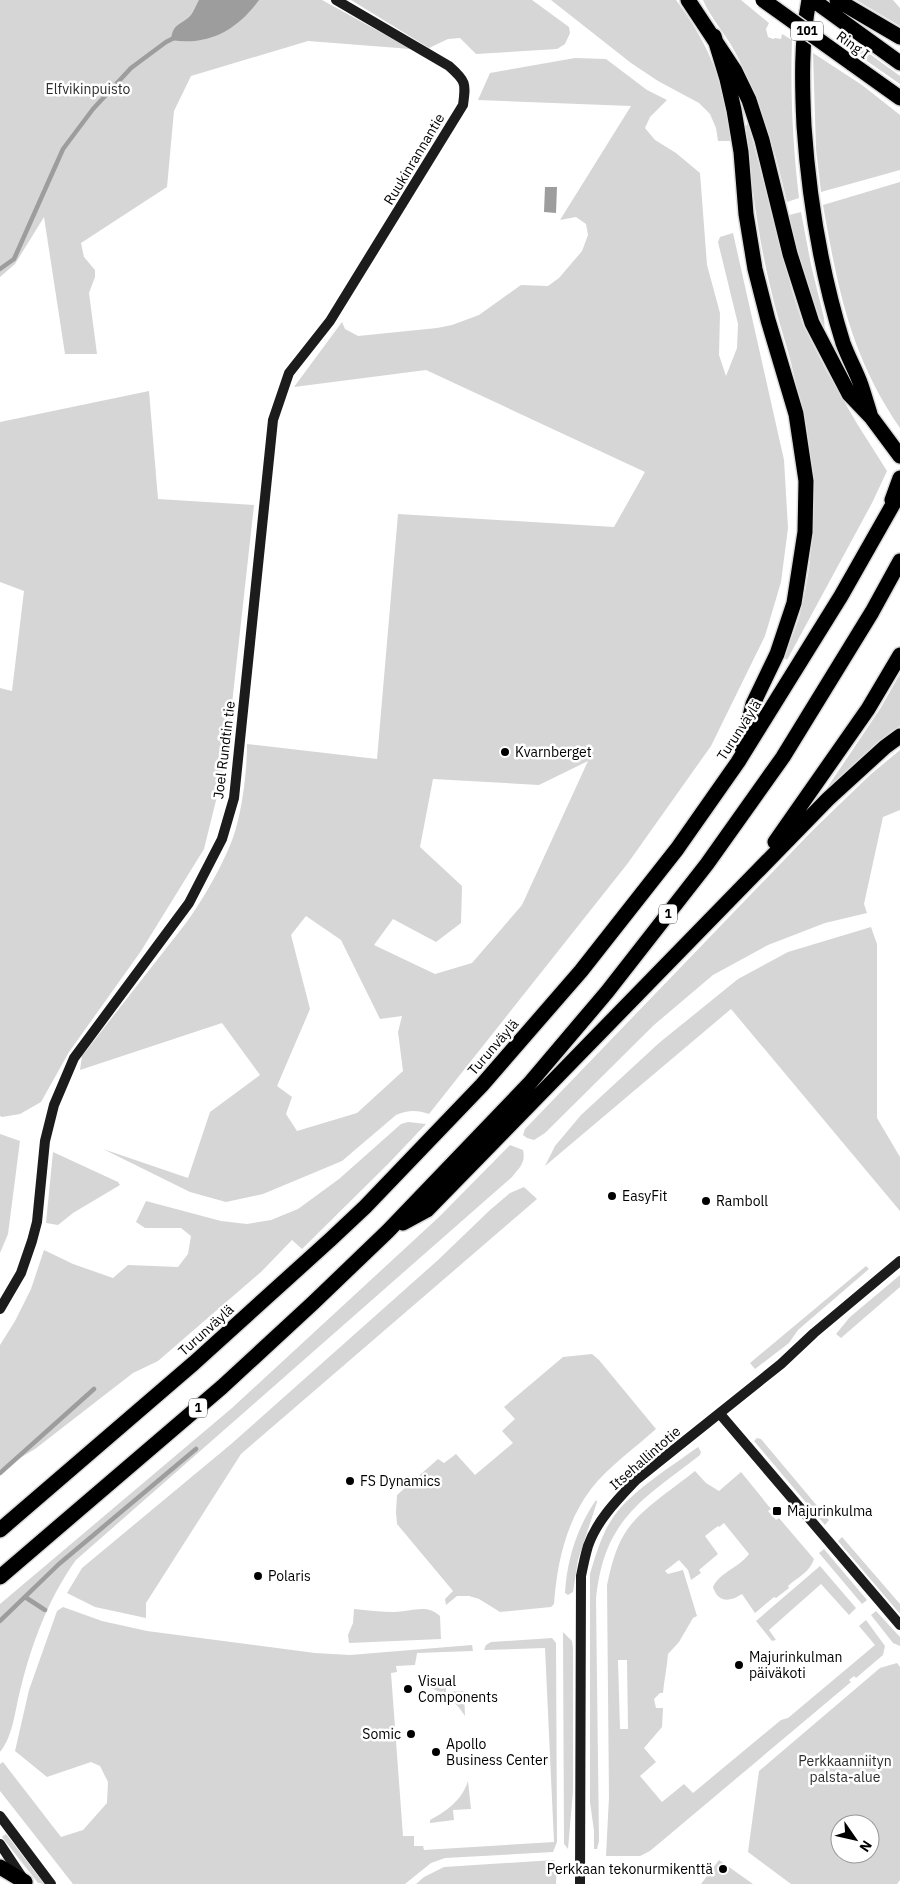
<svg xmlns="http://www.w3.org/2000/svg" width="900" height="1884" font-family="'IBM Plex Sans',sans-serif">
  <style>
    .green { fill: #d6d6d6; fill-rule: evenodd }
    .water { fill: #9d9d9d }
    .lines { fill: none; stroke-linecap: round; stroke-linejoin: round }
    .stream { stroke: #9d9d9d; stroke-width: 4.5 }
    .highway-casing { stroke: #dbdbdb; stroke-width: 18 }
    .secondary { stroke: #1c1c1c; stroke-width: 10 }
    .highway { stroke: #000; stroke-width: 15 }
    .highway-bridge-casing { stroke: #dbdbdb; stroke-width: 18; stroke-linecap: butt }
    .highway-bridge { stroke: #000; stroke-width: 15 }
    .poi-dot { fill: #000; stroke: #fff; stroke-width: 2 }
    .labels { text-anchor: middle; stroke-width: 5; stroke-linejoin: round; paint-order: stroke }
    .shield { fill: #fff; stroke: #4c4c4c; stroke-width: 1 }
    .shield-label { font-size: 12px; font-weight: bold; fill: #000 }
    .street-label { font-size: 14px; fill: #000; stroke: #fff }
    .park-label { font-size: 14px; fill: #2d2d2d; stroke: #fff }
    .poi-label { font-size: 14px; fill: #000; stroke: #fff; text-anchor: start }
  </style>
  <rect width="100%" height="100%" fill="#fff"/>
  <path class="green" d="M0 0H322L411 49 308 41 191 76 174 111 167 187 81 243 84 257 95 270V277L89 293 97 354H65L44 217 15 264 0 277Z
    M351 0H532L569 27 570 33 565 44 557 49 476 54 460 38 448 39 429 48Z
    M551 0H676C708 42 727 88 731 141H718L716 128 710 114 699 103 658 81 631 63Z
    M703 0H741L769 23 766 29 768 37 773 39 775 38 781 39 782 34 792 40C790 93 793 146 799 198L787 202C775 151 761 99 735 52 726 34 711 19 703 0Z
    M856 0H893L900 8V26Z
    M856 44 900 76V84L854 52Z
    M813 53 862 85 900 115V170L821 192 816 149Z
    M575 58 606 59 647 90 667 100 650 117 645 128 655 140 676 153 700 173 707 265 720 313 719 355 726 376 737 348 738 324 718 242 720 237 733 233 784 460 788 528 781 582 765 636 711 746 628 863 429 1114C417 1110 408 1110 396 1115L342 1161 263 1194 226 1202 190 1192 103 1149 188 1178 210 1112 260 1075 222 1023 80 1070 82 1056 186 923C203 900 229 855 236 828 243 804 247 769 247 744L377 759 398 514 614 527 645 472 426 370 294 387 342 322 345 329 358 336 437 328 452 325 479 315 521 285 548 286 559 278 582 251 588 235 586 224 576 217 560 220 631 106 478 100 490 73ZM588 761 522 905 472 963 435 974 374 945 393 919 436 942 461 923 462 886 420 847 433 779 539 785ZM306 916 341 940 380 1019 402 1016 398 1032 403 1071 357 1113 297 1131 286 1114 292 1097 277 1086 310 1009 291 935Z
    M748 123 792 291 803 325 826 370 856 422 887 471 872 503 787 660 784 657C789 643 796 629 800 614 821 531 814 457 794 375 788 348 778 321 772 294 758 239 751 182 746 126Z
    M900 182V428C850 355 838 289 823 205Z
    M801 212 811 265 824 318 825 332 802 270 789 215Z
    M149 391 158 499 254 505 230 722 223 772 204 849 141 951 69 1052 41 1102 20 1114 2 1117 0 1116V688L12 691 24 591 0 582V422Z
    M900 674V726L873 746 825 791 880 709Z
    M900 750V810L883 817 864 904 867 913 825 923 768 945 713 975 654 1025 545 1133 534 1140 527 1138 523 1135 525 1129 812 831 870 775Z
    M871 927 877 944V1118L900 1157V1211L731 1009 545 1166 555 1146 581 1115 659 1043 738 979 788 952Z
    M408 1122 426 1124 388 1164 302 1249 292 1240 261 1272 158 1361 133 1373 35 1449 0 1470V1345L15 1321 31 1289 44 1250 73 1264 113 1278 128 1265 178 1267 188 1254 191 1236 181 1228H145L136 1222 146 1201 221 1221 247 1224 271 1220 298 1209 339 1179 401 1124Z
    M0 1134 20 1141 8 1234 0 1253Z
    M510 1145 523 1150C526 1163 519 1168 512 1177L76 1560C49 1597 32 1643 21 1687 15 1708 14 1735 0 1752V1604L232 1408 439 1217Z
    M53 1152 118 1182 120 1185 73 1213 58 1225 46 1223Z
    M524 1187 537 1199 241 1454 146 1603V1618L95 1607 67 1593 82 1568 230 1445 438 1260 490 1210 510 1193Z
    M866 1266 869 1269 798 1330 789 1343 755 1369 750 1363Z
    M900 1275V1287L841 1338 836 1334 850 1317Z
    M592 1354 599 1360 656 1429C635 1448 609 1466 591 1489 566 1522 557 1563 554 1604L551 1607 500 1612 479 1599 469 1596H457L446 1605 445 1599 453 1591 397 1524 396 1512 397 1495 438 1459 444 1463 456 1454 475 1475 513 1443 502 1431 515 1419 504 1407 563 1357Z
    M757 1438 761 1439 829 1520 825 1525 754 1441Z
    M698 1447 701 1452 700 1455C642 1500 604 1519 596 1599L599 1841 597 1849H594V1831L590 1802V1574C596 1554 602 1533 614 1516 633 1490 672 1466 698 1447Z
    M695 1471 706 1483 719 1491 741 1472 771 1509 768 1511 776 1520 779 1518 814 1559C810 1572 798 1577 788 1586L789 1588 776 1598 774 1597 755 1613 742 1594C730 1602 718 1603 713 1587 720 1572 740 1567 749 1554L724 1523 719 1527 718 1526 705 1536 718 1554 699 1570 701 1573 691 1580 688 1570 679 1560 665 1571 668 1574 683 1570 697 1616 693 1618 679 1642 668 1654C667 1668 664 1680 663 1693H660L654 1699 656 1708H663L662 1727 644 1748 656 1762 640 1776 662 1802 684 1784 693 1793 781 1720 788 1718 875 1645 859 1626 866 1620 885 1646 883 1655 856 1678 854 1676 849 1680 851 1682 650 1851 640 1856H606L609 1797 607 1585C611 1567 615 1549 625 1533 639 1510 673 1489 695 1471ZM618 1660H627L628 1729H620Z
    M596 1500 597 1502 578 1560 573 1592 568 1595 565 1593C567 1559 577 1528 596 1500Z
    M842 1537 900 1604V1614L838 1541Z
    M824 1549 867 1600 862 1604 819 1553Z
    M820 1566 856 1608 849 1615 821 1584 769 1630 776 1640 772 1641 756 1621Z
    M63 1607 102 1621 147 1631 315 1653 350 1655 472 1645 473 1651 417 1653 415 1665 396 1666 397 1672 391 1673 403 1836H414V1846H423L424 1850 554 1842 545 1648 484 1650 486 1645 491 1642 552 1638 556 1643 557 1842 553 1852 445 1858 431 1863 405 1884H73L0 1791V1764L3 1762 61 1837 83 1830 107 1803 108 1782 100 1766 91 1762 47 1777 15 1751 29 1690 57 1611Z
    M354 1609C367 1610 381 1612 394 1612 410 1612 427 1603 440 1616L441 1639 349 1643 348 1635 353 1623Z
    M876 1611 900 1637V1646L893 1643 871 1615Z
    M563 1632 572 1641 573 1648V1791L568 1849 564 1844Z
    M897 1663 900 1667V1880L897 1884H791L748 1852 759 1771 880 1668ZM840 1824H870V1854H840Z
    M446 1681V1692L464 1691 465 1716C456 1701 442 1692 426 1686V1682Z
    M468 1781 471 1809 453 1810 454 1820 430 1823V1820C447 1811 462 1800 468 1781Z
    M6 1834 42 1881 44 1884 38 1883 2 1837Z
    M554 1860 557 1865 556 1884H416L424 1877 444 1867Z
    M719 1860 753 1884H701Z"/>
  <path class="water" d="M199 0H259C237 30 209 46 171 40 173 22 181 26 191 15 194 11 196 5 199 0Z
    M545 187H557L556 213 544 212Z"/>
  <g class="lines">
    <path class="stream" d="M0 269 14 259 63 149 93 109 131 68 166 42 176 37
      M0 1473 94 1389
      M25 1597 45 1610
      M0 1621 59 1564 196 1449"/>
    <g class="highway-casing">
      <path id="highway" d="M688 0 735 71 749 100 762 140 790 254 812 323 849 394 871 417 900 456
        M809 0C801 41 802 84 804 126 809 199 821 272 843 343 848 357 856 371 861 385 864 394 867 404 870 414
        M813 0 900 63
        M837 0 900 37
        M714 36 727 79 734 110 741 152 746 214 755 269 768 320 796 414 806 481 805 532 794 603 777 654 753 704 742 748
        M851 63 900 98
        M892 500 900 478
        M775 842 868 709 900 655
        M403 1223 427 1210 828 799 885 747 900 736
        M0 1530 194 1363 331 1239 365 1207 482 1085 581 971 677 849 738 762 841 596 900 492
        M0 1577 222 1387 313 1303 388 1231 529 1084 607 992 707 864 783 757 872 612 900 561
        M0 1867 25 1882"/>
    </g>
    <path class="secondary" d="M0 1309 21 1273 32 1241 37 1222 45 1141 54 1105 74 1058 189 903 222 839 234 798 273 420 289 373 330 321 463 105C466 83 466 81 449 66L336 0
      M720 1414 900 1625
      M0 1816 51 1884
      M0 1844 24 1880
      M580 1884 581 1576C583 1566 585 1556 588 1546 597 1520 618 1499 636 1480L781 1364 814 1333 900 1261"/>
    <use href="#highway" class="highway"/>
    <g class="highway-bridge-casing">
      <path id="highway-bridge" d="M763 0 851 63"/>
    </g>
    <use href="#highway-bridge" class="highway-bridge"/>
  </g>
  <g class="poi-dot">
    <circle cx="505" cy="752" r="5"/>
    <circle cx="612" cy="1196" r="5"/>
    <circle cx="706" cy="1201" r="5"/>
    <circle cx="350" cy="1481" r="5"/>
    <rect x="772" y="1506" width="10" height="10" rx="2.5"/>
    <circle cx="258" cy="1576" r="5"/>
    <circle cx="739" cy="1665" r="5"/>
    <circle cx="408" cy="1689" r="5"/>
    <circle cx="411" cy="1734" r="5"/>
    <circle cx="436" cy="1752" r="5"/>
    <circle cx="723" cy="1869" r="5"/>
  </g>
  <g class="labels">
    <g class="shield">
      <rect x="791" y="21.5" width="32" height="19" rx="4"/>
      <rect x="659" y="904.5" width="18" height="19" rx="4"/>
      <rect x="189" y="1398.5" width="18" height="19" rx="4"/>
    </g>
    <g class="shield-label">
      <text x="807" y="35">101</text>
      <text x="668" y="918">1</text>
      <text x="198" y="1412">1</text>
    </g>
    <g class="street-label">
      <text transform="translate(853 45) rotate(36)" y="5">Ring I</text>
      <text transform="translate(414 159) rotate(-59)" y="5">Ruukinrannantie</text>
      <text transform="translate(739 730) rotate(-57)" y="5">Turunväylä</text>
      <text transform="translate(224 750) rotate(-83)" y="5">Joel Rundtin tie</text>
      <text transform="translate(493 1047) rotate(-49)" y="5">Turunväylä</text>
      <text transform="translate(206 1330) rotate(-42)" y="5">Turunväylä</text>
      <text transform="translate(645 1458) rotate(-41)" y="5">Itsehallintotie</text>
    </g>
    <g class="park-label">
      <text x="88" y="94">Elfvikinpuisto</text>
      <text x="845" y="1766">Perkkaanniityn<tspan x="845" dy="16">palsta-alue</tspan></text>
    </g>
    <g class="poi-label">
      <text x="515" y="757">Kvarnberget</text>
      <text x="622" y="1201">EasyFit</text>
      <text x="716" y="1206">Ramboll</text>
      <text x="360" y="1486">FS Dynamics</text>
      <text x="787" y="1516">Majurinkulma</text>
      <text x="268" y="1581">Polaris</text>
      <text x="749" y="1662">Majurinkulman<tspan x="749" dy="16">päiväkoti</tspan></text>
      <text x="418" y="1686">Visual<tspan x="418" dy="16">Components</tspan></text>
      <text x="401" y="1739" text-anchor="end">Somic</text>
      <text x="446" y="1749">Apollo<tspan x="446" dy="16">Business Center</tspan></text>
      <text x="713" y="1874" text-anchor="end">Perkkaan tekonurmikenttä</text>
    </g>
  </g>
  <g transform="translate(855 1839) rotate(124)"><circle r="24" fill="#ffffff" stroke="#999999"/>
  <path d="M0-4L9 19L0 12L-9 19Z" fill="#000000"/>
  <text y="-8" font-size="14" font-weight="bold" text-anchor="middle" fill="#000000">N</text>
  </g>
</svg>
